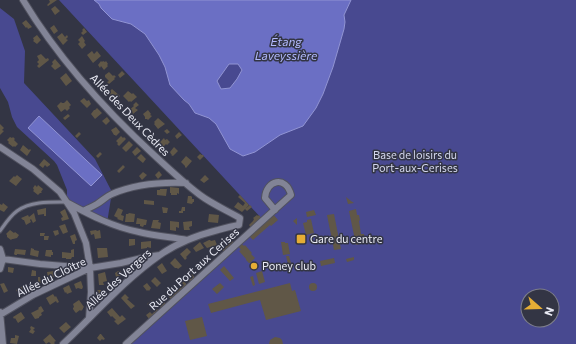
<svg xmlns="http://www.w3.org/2000/svg" width="576" height="344" font-family="Commissioner,sans-serif">
  <style>
    .green { fill: #484990; fill-rule: evenodd }
    .water { fill: #6b6fc4; stroke: #9194d3; fill-rule: evenodd }
    .building { fill: #605747 }
    .lines { fill: none; stroke-linecap: round; stroke-linejoin: round }
    .service-casing { stroke: #51525f; stroke-width: 5 }
    .minor-casing { stroke: #51525f; stroke-width: 8 }
    .service { stroke: #828496; stroke-width: 3 }
    .minor { stroke: #828496; stroke-width: 6 }
    .poi-dot { fill: #e5ad35; stroke: #333544; stroke-width: 1.5 }
    .labels { text-anchor: middle; stroke-width: 3; stroke-linejoin: round; paint-order: stroke }
    .street-label { font-size: 11px; fill: #ebecf6; stroke: #333544 }
    .park-label { font-size: 11px; fill: #d4d7ee; stroke: #333544 }
    .poi-label { font-size: 11px; fill: #ebecf6; stroke: #333544; text-anchor: start }
    .water-label { font-size: 12px; font-style: italic; fill: #b1b8fc; stroke: #333544 }
  </style>
  <rect width="100%" height="100%" fill="#333544"/>
  <path class="green" d="M59 0H576V344H123L263 220ZM528 296H552V320H528Z
    M0 8 14 19 25 51 24 83 95 159 112 192 107 223 67 202V190L57 165 54 161 17 127 12 117 8 102 0 88Z"/>
  <path class="water" d="M94 0H351L344 15 345 22 344 29 333 67 323 94 316 108 303 126 280 135 255 152 243 156 230 149 216 124 209 118 195 113 189 104 184 100 170 85 165 67 159 55 145 34 131 24 112 19 101 8 99 4ZM229 64H238L242 70 237 79 230 88 221 89 217 81Z
    M39 116 102 175 91 186 28 128Z"/>
  <path class="building" d="M49 0H57L48 6 47 5 50 2Z
    M55 6 60 11 55 15 51 9Z
    M26 20 32 27 28 29 27 27 26 28 22 23Z
    M54 25 58 31 54 34 50 28Z
    M84 28 87 32 83 35 81 33 83 31 82 30Z
    M62 33 65 37 67 35 68 37 66 39 68 40 63 45 57 37Z
    M37 35 41 40 37 44 33 41 34 40 33 38Z
    M82 36 85 41 84 42 86 45 82 49 78 44 80 42 78 40Z
    M92 51 94 54 97 51 101 56 93 63 87 55Z
    M41 54 46 59 48 58 49 60 39 68 37 66 39 64 37 62 39 60 37 56Z
    M55 59 61 66 55 70 51 66 53 64 52 62Z
    M101 61 102 62 103 61 105 62 106 61 108 64 107 65 108 66 104 70 101 66 100 68 98 65Z
    M122 71 125 74 120 78 118 75Z
    M109 72 113 76 114 75 116 77 114 78 115 79 109 84 107 82 109 81 105 77V75Z
    M66 73 72 81 66 86 60 78Z
    M112 89 120 96 115 101 109 94 111 92 110 91Z
    M128 91 132 94 133 93 137 97 131 102 130 101 129 102 123 96Z
    M84 98 87 101 89 100 91 104 87 108 80 101Z
    M67 100 71 105 69 107 70 108 67 111 65 109 61 112 57 106 61 102 62 103H64Z
    M136 102 139 105 135 108 138 110 133 114 132 111 130 113 128 111 134 106 133 105Z
    M97 108 102 113 95 119 91 114 94 110H95Z
    M148 110 151 114 150 115 152 116 148 120 147 119H145V117L143 114Z
    M68 114 70 116 65 120 63 118Z
    M107 117 110 121 106 125 102 121Z
    M158 118 165 124 158 129 154 124 155 123 154 122Z
    M0 124 4 128 2 130 4 131 0 135Z
    M116 127 120 132 116 136 115 135H114L111 130Z
    M167 129 170 132 167 134 164 131Z
    M79 132 81 134 77 138 75 136Z
    M179 132 182 135 177 139 175 136Z
    M121 136 123 138 124 137 126 139 119 146 117 144 118 143 116 141Z
    M10 137 12 138 13 137 15 139 14 140 18 144 15 147 14 146 13 147 8 143 9 142 7 140Z
    M164 138 165 140 167 139 170 142 167 145 166 144 163 147 159 143Z
    M129 141 133 145 126 152 122 148Z
    M23 145 29 150 30 149 31 150 27 156 20 150Z
    M137 147 141 151 135 156 132 152Z
    M174 147 178 151 173 156 171 155 172 154H171L170 152Z
    M100 152 102 154 98 158 96 156Z
    M141 154 146 159 143 163 137 158Z
    M200 154 202 155H203L204 156 200 160 197 157Z
    M186 156 192 161 186 168 185 167V166L181 162Z
    M44 159 50 164V165L47 167 45 165 43 168 39 165Z
    M123 165 125 167 119 173 117 171Z
    M159 171 162 175 158 179 155 175Z
    M143 172 147 175 142 180 139 176Z
    M17 175 22 179 16 186 9 181 14 176 15 177Z
    M205 175 209 179 204 183 200 180Z
    M35 185 37 187 38 185 43 189 41 192 42 193H40L38 195 33 191 34 190 33 188Z
    M170 187 179 188V194L177 193V195H171V193H170Z
    M160 189H167L166 196 157 195V190H160Z
    M240 195 249 205 242 212 234 207 238 202 243 206 245 203 238 197Z
    M188 196H191L192 197V199H194V202H193L192 204 187 203Z
    M346 197 351 201 354 203 348 204Z
    M144 200 154 201V205L144 204Z
    M3 203 8 207 4 212 0 210V204L2 205Z
    M250 205 252 207 247 211 245 209Z
    M162 207 168 208 167 213H163Z
    M182 207H185V211H183V213H179V211H181Z
    M46 208V216H44V214L38 215 37 210Z
    M118 208 123 210 121 215 124 216 123 221 117 219 118 218 114 216Z
    M65 209 69 219 62 221 61 218 63 217 60 212Z
    M356 209 357 215H359L360 220 359 221 361 234H364L365 239H362L363 243 356 245 349 211Z
    M314 210 316 215 307 217 306 212Z
    M34 213 36 221 33 223 31 219 30 220 31 222 26 225 24 220H23L21 218 28 215 29 217Z
    M129 213 135 214 134 222H125L126 214H128Z
    M209 214 219 215 218 223 208 222Z
    M273 214 278 220 271 226 270 225 253 240 249 236Z
    M334 214 341 249 334 250 327 215Z
    M257 215 258 216 259 215 261 218 251 228 249 225 253 221 254 219 253 218Z
    M137 218 147 220 146 225H144L143 227 140 226V224H136Z
    M297 218V225L293 221Z
    M311 219 314 233 306 235 303 223 307 222V220Z
    M153 220H159L158 222 161 223 160 229 151 228Z
    M170 221 179 222V228L176 227V231L170 230Z
    M192 221V226L189 227 190 230H184L183 222Z
    M65 224 68 232 63 234 59 226Z
    M10 230 14 233 15 232 19 235 17 238 13 239H12L11 240 7 237V235L6 234Z
    M58 230 59 234 55 236 53 231Z
    M96 230 97 231 100 230 101 238 95 239 94 234 91 235 90 231Z
    M40 233H45L44 236H49L48 240H44V236H40Z
    M75 234 77 240 75 241V244H73L70 236Z
    M129 239H135V245L129 246Z
    M209 240H210L211 241 215 240 217 245 207 248 203 243Z
    M151 241V248L147 247V248L141 249V242Z
    M232 241 234 243 224 252 222 250Z
    M200 242 204 248 196 252 193 248Z
    M281 242H285V243H288L290 254 283 255Z
    M241 243 244 246 245 245 252 253 251 254 255 258 250 263H249L246 260V259L239 251 241 250 238 246Z
    M31 248 34 249V250L39 251 38 257 30 255Z
    M97 248H107L108 257 98 258Z
    M187 248 191 252 186 257 187 258 185 260 180 254Z
    M15 249 26 250 25 255 17 254V255H15L14 254Z
    M74 249V257H72L71 259H66V258H62V252L71 253V250Z
    M46 250H52V252H53V255H51V257L45 256Z
    M286 256H289L292 267 289 268Z
    M354 257V260L347 262 346 259Z
    M175 258 182 266 178 269 177 268H175L170 263Z
    M334 258 335 263 321 266 320 261Z
    M162 263 167 271 162 274 157 267Z
    M224 266 234 278 230 281 220 270Z
    M8 267 14 268 13 273 8 272Z
    M32 270 36 271V276H31Z
    M54 271 55 277 48 278 47 272Z
    M118 271H121L122 275 116 277 115 273Z
    M262 271 265 282 259 284 256 273Z
    M105 272 107 281 103 282 104 285H99L98 274Z
    M192 274 195 278 190 282 189 280 190 278 189 277Z
    M253 276 255 285 253 286 250 277Z
    M38 277H40L41 283H38Z
    M155 277 161 283 157 287 151 281Z
    M81 281 83 287 82 289H81L78 288 76 289 74 284Z
    M184 281 187 285 171 299 168 296 172 293 173 294 184 285 182 283Z
    M4 283 8 291 4 293 0 284Z
    M147 283 151 288 149 291 148 290 147 291 143 286Z
    M220 283 224 287 217 294 212 289Z
    M290 283 292 291 295 290 301 311 266 320 260 300 211 313 208 304Z
    M309 287a4 4 0 1 1 8 0a4 4 0 1 1-8 0Z
    M22 285H24L27 291 19 295 16 290 23 286Z
    M69 285 72 292 67 294 66 292 65 293 63 288Z
    M97 290H102V296H97Z
    M53 294 55 297 56 296 59 302 57 303 56 301 50 305 46 298Z
    M125 294 129 298 127 299 135 306 131 309 121 298Z
    M79 300 84 307 83 308V309L81 311 80 310 76 313 75 312 73 309V308L74 307 73 304Z
    M152 300 156 304 154 305 156 307 154 309 152 307 151 308 147 304Z
    M163 301 166 304 161 308 160 306 163 304 162 303Z
    M41 306 44 311 41 313 42 315 39 317V318L35 319 31 313 39 309 38 308Z
    M112 308 120 317 122 315 126 319 118 325 114 321 116 320 112 316 111 317 107 312Z
    M157 309 158 310 149 319 146 315 150 312 152 314Z
    M21 312 25 318 18 323 15 318 14 319 13 317Z
    M202 317 207 336 190 340 185 321Z
    M66 322 71 327 64 333 59 328Z
    M31 326 35 328 33 330 35 331 33 334 29 332 31 329 30 328Z
    M50 334 56 341 54 342 55 343 54 344H51L49 342 46 344 43 340Z
    M100 334H101L105 339 103 340 102 339 100 341 97 338Z
    M15 335 19 336 17 344 10 343 11 338H15Z
    M275 337 280 338 282 340 283 344H269L270 340Z"/>
  <g class="lines">
    <g class="service-casing">
      <path id="service" d="M0 231C5 224 10 216 17 211 31 201 51 202 67 202"/>
    </g>
    <g class="minor-casing">
      <path id="minor" d="M23 0C58 58 104 109 154 155 169 169 184 183 200 195 212 204 226 210 240 218L239 225C232 226 225 228 218 230 198 235 177 243 160 255 124 280 95 314 63 344
        M0 147 33 169 60 192 74 213 86 243 90 268 91 292 89 318
        M68 203C90 215 113 227 139 232 155 236 171 237 187 240
        M83 211C87 209 92 207 97 204 102 201 107 196 112 194 135 184 161 182 186 183
        M0 249 3 259 0 269
        M3 259 40 264 89 268
        M0 312 3 344
        M0 315 33 295 90 268 121 263 146 257 160 255
        M126 344 291 195C286 175 266 180 265 198L275 210"/>
    </g>
    <use href="#service" class="service"/>
    <use href="#minor" class="minor"/>
  </g>
  <g class="poi-dot">
    <rect x="296" y="234" width="10" height="10" rx="2"/>
    <circle cx="254" cy="266" r="4"/>
  </g>
  <g class="labels">
    <g class="street-label">
      <text transform="translate(130 115) rotate(46)" y="4">Allée des Deux Cèdres</text>
      <text transform="translate(194 269) rotate(-42)" y="4">Rue du Port aux Cerises</text>
      <text transform="translate(51 277) rotate(-26)" y="4">Allée du Cloître</text>
      <text transform="translate(118 279) rotate(-42)" y="4">Allée des Vergers</text>
    </g>
    <g class="park-label">
      <text x="415" y="159">Base de loisirs du<tspan x="415" dy="13">Port-aux-Cerises</tspan></text>
    </g>
    <g class="poi-label">
      <text x="310" y="243">Gare du centre</text>
      <text x="262" y="270">Poney club</text>
    </g>
    <g class="water-label">
      <text x="286" y="46">Étang<tspan x="286" dy="14">Laveyssière</tspan></text>
    </g>
  </g>
  <g transform="translate(540 308) rotate(110)"><circle r="19" fill="#333544" stroke="#7d7e8b"/>
  <path d="M0-3L7 15L0 10L-7 15Z" fill="#e5ad35"/>
  <text y="-6" font-size="11" font-weight="bold" text-anchor="middle" fill="#ebecf6">N</text>
  </g>
</svg>
